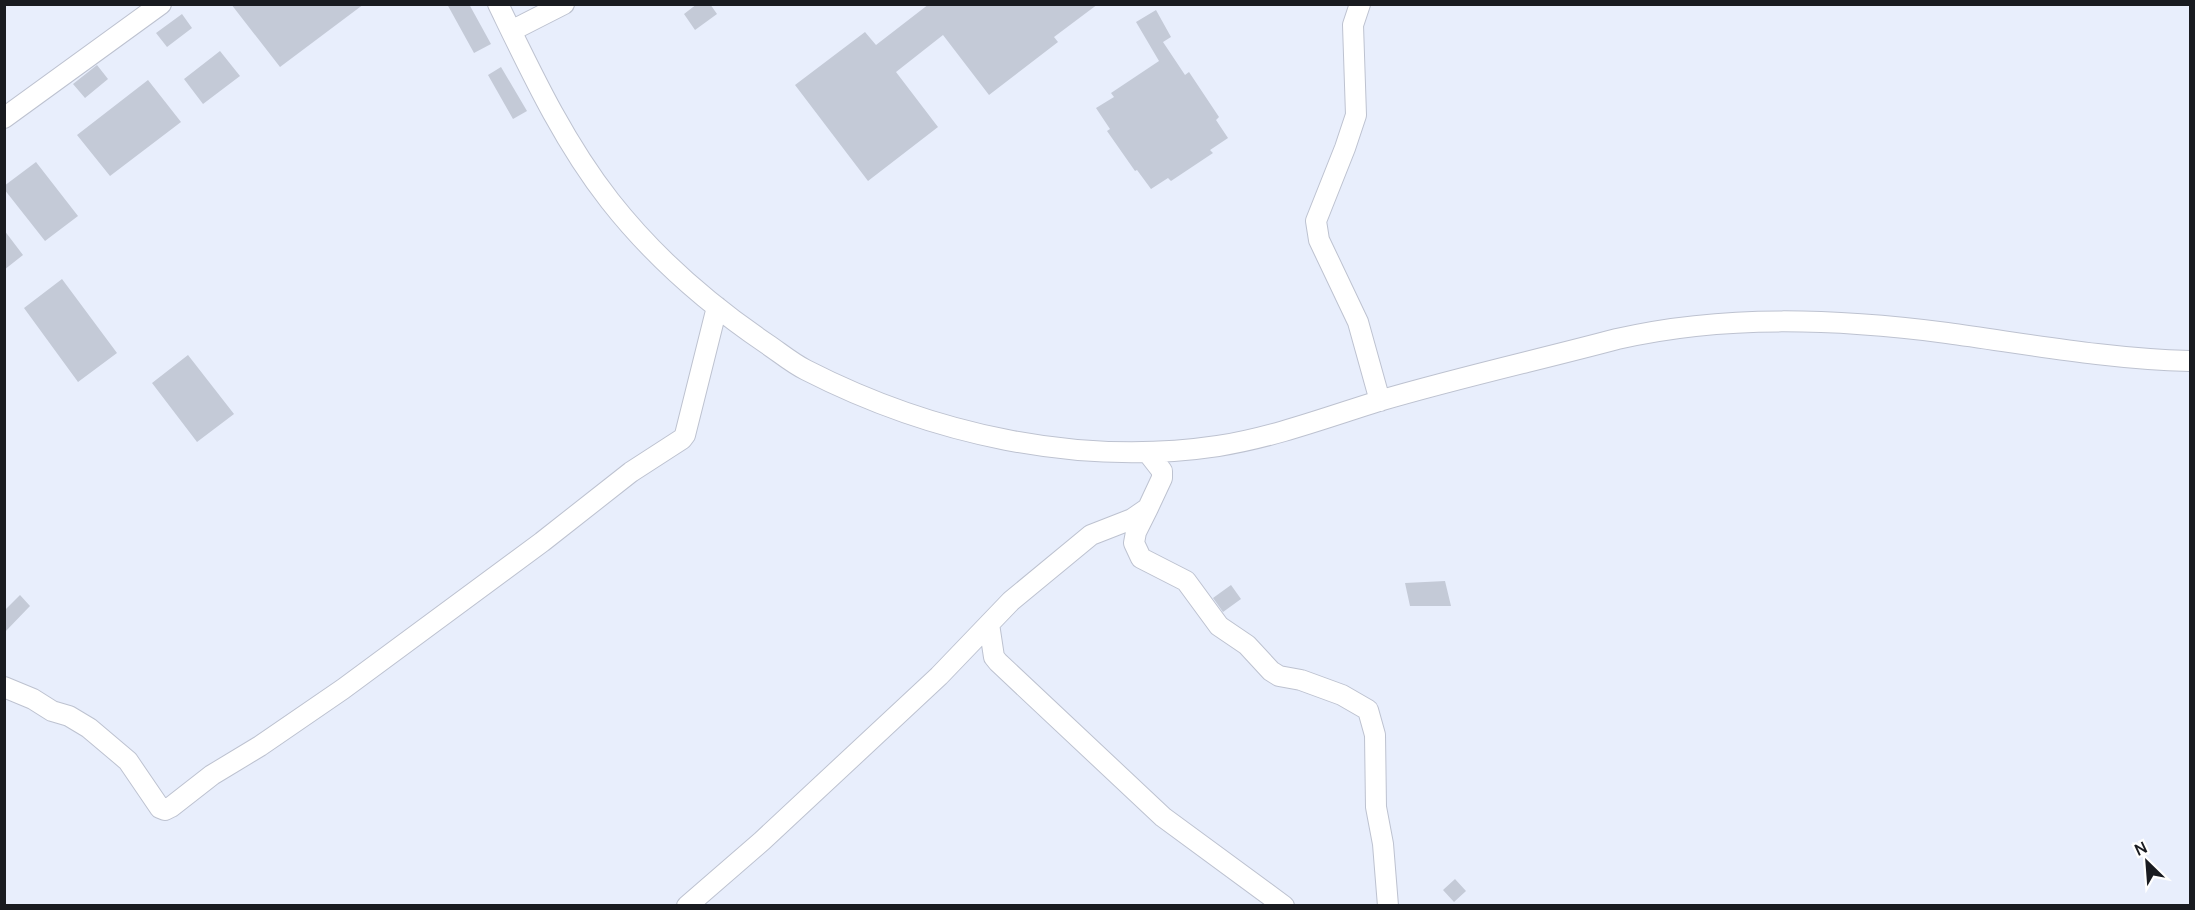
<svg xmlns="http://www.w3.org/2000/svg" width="2195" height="910" font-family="Manrope,sans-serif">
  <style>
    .building { fill: #c4cad7 }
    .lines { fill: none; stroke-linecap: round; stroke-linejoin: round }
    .minor-casing { stroke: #bdc2d0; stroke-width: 22 }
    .minor { stroke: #fff; stroke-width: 20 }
  </style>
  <rect width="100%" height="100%" fill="#e8eefc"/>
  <path class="building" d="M231 4H364L280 67Z
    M447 4H469L491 44 474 53Z
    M697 4H710L717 14 695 30 684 14Z
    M929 4H1098L1054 37 1058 42 989 95 943 35 896 72 938 127 868 181 795 85 865 32 876 45Z
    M1156 10 1171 37 1163 42 1185 75 1189 72 1219 117 1216 120 1228 138 1210 150 1213 153 1171 181 1168 178 1151 189 1137 170 1135 171 1107 131 1110 129 1096 108 1114 97 1111 93 1159 61 1136 22Z
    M182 14 192 28 167 47 156 33Z
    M220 51 240 76 203 104 184 79Z
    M97 65 108 79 85 98 73 84Z
    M501 67 527 111 513 119 488 75Z
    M148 80 181 122 110 176 77 135Z
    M36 162 78 216 45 241 4 189V186Z
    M4 230 23 255 4 270Z
    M62 279 117 353 78 382 24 308Z
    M188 355 234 414 197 442 152 383Z
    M1445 581 1451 606H1410L1405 583Z
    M1231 585 1241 599 1223 612 1213 598Z
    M20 595 30 606 4 633V611Z
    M1455 879 1466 891 1454 902 1443 890Z"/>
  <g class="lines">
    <g class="minor-casing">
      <path id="minor" d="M498 4C531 72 563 141 610 201 654 257 708 304 767 344 779 352 792 363 806 370 931 434 1078 467 1218 446 1274 437 1325 418 1379 401 1457 378 1538 360 1617 339 1725 314 1838 319 1947 333 2028 344 2108 359 2190 361
        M1360 4 1353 25 1356 115 1345 148 1316 221 1319 240 1358 322 1380 401
        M511 31 564 4
        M4 118 161 4
        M1148 508 1136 532 1134 543 1141 558 1186 581 1219 626 1247 645 1271 671 1279 676 1301 680 1342 695 1368 710 1375 735 1376 807 1383 844 1388 906
        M989 624 994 657 998 662 1163 817 1284 906
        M4 687 33 699 52 711 69 716 89 728 128 761 160 808 165 810 171 807 212 775 260 746 343 689 542 542 631 472 682 439 685 435 717 307
        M687 906 762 841 939 676 1011 601 1091 535 1132 519 1148 508 1162 478V471L1148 453"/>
    </g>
    <use href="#minor" class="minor"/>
  </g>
  <rect width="2195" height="910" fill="none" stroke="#191b20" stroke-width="12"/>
  <g transform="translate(2147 862) rotate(335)" stroke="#ffffff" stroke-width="4.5" paint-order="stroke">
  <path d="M0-4.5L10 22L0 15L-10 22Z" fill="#191b20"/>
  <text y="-9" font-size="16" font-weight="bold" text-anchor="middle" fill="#191b20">N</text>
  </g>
</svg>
